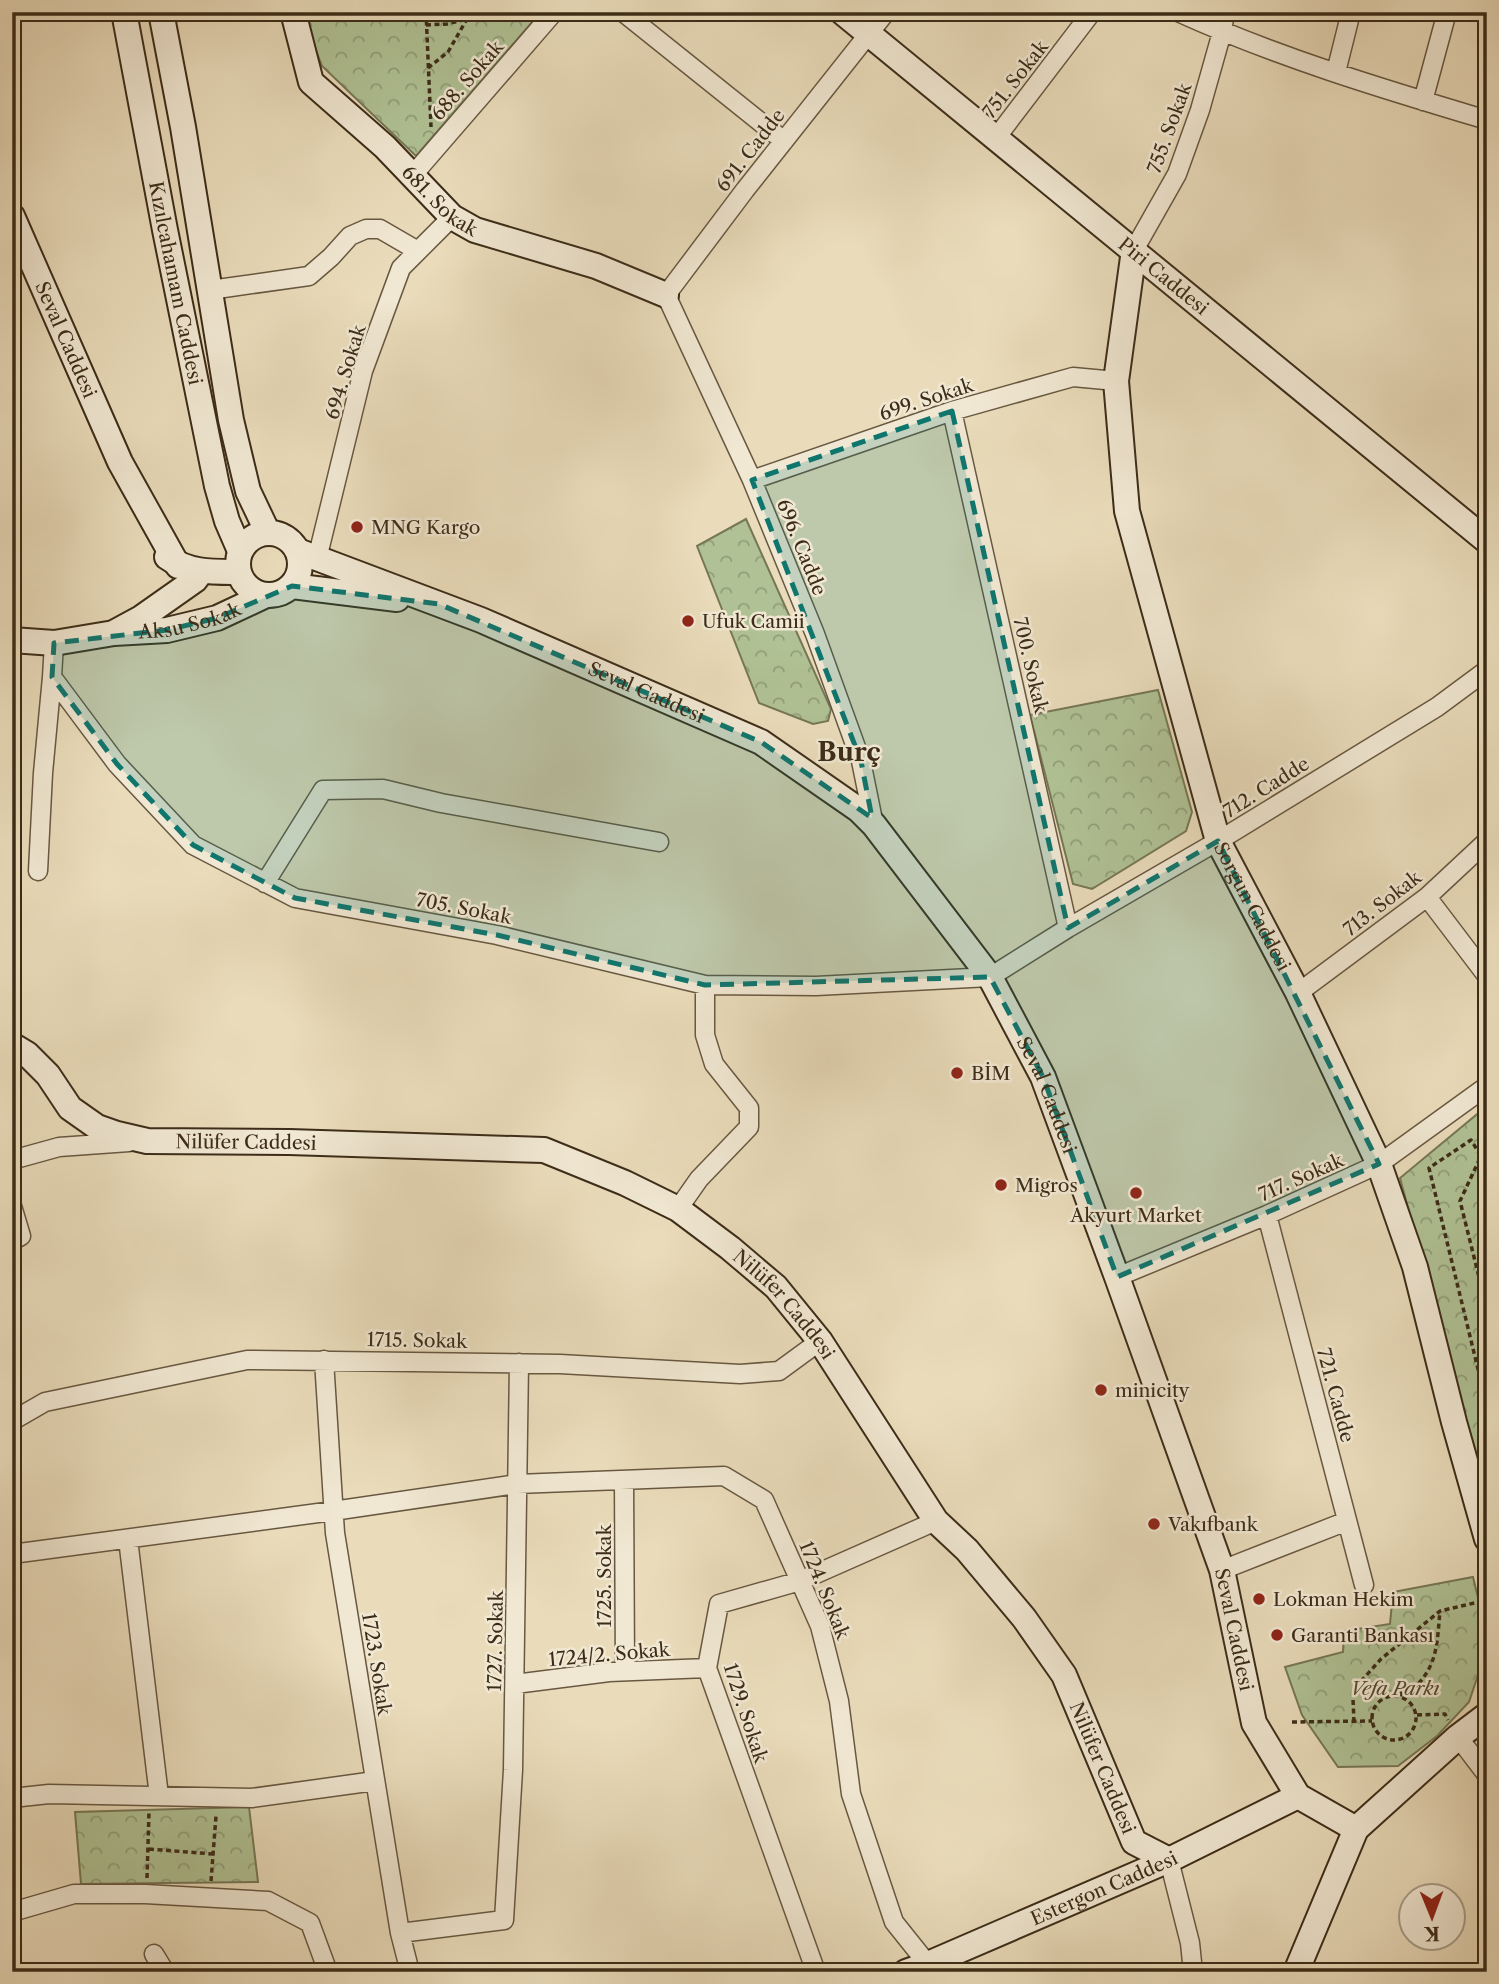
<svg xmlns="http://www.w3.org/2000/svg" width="1499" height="1984" font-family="'Libre Caslon Text',serif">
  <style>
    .park { fill: url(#park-crowns); stroke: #767756; stroke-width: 2 }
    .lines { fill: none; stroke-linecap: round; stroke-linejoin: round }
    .street-casing { stroke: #685841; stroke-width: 21 }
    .secondary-casing { stroke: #3c2c18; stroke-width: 28 }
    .path { stroke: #3c2c18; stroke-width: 3.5; stroke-dasharray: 5 3.5; stroke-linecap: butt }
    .street { stroke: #f1e8d3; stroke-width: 18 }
    .secondary { stroke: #f1e8d3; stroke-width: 24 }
    .marked { fill: #0f766e; fill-opacity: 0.2; stroke: #0f766e; stroke-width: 5; stroke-dasharray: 14 9; stroke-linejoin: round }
    .poi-dot { fill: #8f2418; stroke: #f1e8d3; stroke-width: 2.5 }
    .labels { text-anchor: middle; stroke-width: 5; stroke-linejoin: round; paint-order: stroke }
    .street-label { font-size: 19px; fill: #3c2c18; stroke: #f1e8d3 }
    .poi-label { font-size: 19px; fill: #3c2c18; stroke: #f1e8d3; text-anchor: start }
    .park-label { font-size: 19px; font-style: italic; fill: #534a31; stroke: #f1e8d3 }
    .district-label { font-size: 26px; font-weight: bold; fill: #3c2c18; stroke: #f1e8d3 }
  </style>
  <defs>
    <pattern id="park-crowns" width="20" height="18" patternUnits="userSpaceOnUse" patternTransform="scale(1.75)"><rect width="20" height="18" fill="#b0c295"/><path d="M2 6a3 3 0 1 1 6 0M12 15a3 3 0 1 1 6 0" fill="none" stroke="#909e79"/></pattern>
  </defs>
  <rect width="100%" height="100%" fill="#eadcbb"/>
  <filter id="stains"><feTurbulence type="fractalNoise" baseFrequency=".00286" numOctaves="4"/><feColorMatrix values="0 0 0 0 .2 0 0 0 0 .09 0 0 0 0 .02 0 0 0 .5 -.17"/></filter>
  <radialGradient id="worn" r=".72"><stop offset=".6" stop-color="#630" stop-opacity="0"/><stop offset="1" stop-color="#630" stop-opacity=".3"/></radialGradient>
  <path class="park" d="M301 12H541L416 156 322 66Z
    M746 519 831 709 828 721 813 724 759 703 697 546Z
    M1158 690 1192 812 1186 831 1092 889 1073 884 1030 715Z
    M1487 1106V1503L1400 1178Z
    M1473 1577 1487 1635V1648L1469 1702 1437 1736 1398 1766 1338 1767 1302 1715 1285 1667 1343 1652 1344 1631 1390 1624 1393 1592Z
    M249 1807 258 1882 81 1884 75 1812Z"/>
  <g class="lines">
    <g class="street-casing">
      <path id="street" d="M623 12 784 141
        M1178 12C1277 57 1383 89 1487 120
        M1336 72 1351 12
        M1423 101 1447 12
        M996 138 1092 12
        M412 176 554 12
        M1134 250 1177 174 1200 110 1222 32 1225 12
        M210 290 309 276 331 257 350 236 366 229H380L418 251
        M952 411 1068 928
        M752 480 952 411 1073 377 1116 381
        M317 559 363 371 401 268 452 217
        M54 643 52 677 117 764 193 845 295 898 497 935 705 985 816 986 990 977 1068 928 1218 841 1437 707 1487 670
        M874 825 861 761 815 634 752 480 666 295 745 190 886 12
        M38 871 43 773 52 677
        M265 883 323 790 383 789 441 803 659 842
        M1427 897 1487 976
        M1298 993 1427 897 1487 841
        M12 1160 59 1147 129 1142
        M12 1206 21 1236 12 1241
        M678 1209 699 1179 749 1127V1108L714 1064 705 1035V985
        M1267 1215 1364 1585
        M1117 1277 1267 1215 1379 1164 1487 1086
        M324 1360 335 1533 400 1933 410 1972
        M12 1421 45 1402 247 1360 560 1364 740 1374 779 1371 820 1341
        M624 1480 625 1671
        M128 1539 159 1796
        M12 1554 333 1511 517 1484 724 1476 764 1500 820 1626 839 1701 851 1794 894 1922 934 1972
        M1222 1570 1347 1521
        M515 1684 609 1672 707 1668
        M1458 1737 1487 1775
        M12 1798 49 1794 252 1798 375 1781
        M1169 1860 1190 1943 1193 1972
        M12 1912 74 1894H145L268 1901 310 1923 328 1972
        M400 1933 504 1920 513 1770 519 1363
        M154 1954 165 1972
        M816 1972 707 1668 719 1604 800 1581 936 1521"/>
    </g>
    <g class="secondary-casing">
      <g id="secondary">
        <path id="s1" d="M124 12 165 230 217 486 227 521 240 551"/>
        <path d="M161 12 183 127 231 420 248 491 268 533"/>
        <path id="s2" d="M293 12 311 82 385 147 452 217 475 230 596 266 666 295"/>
        <path id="s3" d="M842 12 1487 541"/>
        <path id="s4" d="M12 216 120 462 178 566"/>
        <path id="s5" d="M1134 250 1116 381 1127 511 1218 841 1298 993 1379 1164 1415 1267 1454 1422 1487 1539"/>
        <circle cx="269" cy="564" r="31"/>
        <path id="s6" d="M298 551 481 620 761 742 859 810 874 825 990 977 1043 1077 1117 1277 1222 1570 1254 1723 1298 1796 1356 1829"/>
        <path d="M167 557C189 573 212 572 238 572"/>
        <path d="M292 586 397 599"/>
        <path d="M117 631 141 618 195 580 201 572"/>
        <path id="s7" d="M12 640 54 643 114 633 167 630 217 618 264 596"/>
        <path id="s8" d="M12 1045 27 1054 48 1075 70 1108 97 1127 117 1134 147 1141 289 1142 544 1150 625 1183 678 1209 730 1248 776 1287 820 1341 936 1521 967 1550 1024 1618 1064 1675 1134 1842 1169 1860"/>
        <path id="s9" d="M906 1972 928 1964 1169 1860 1298 1796"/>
        <path d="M1296 1972 1356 1829 1458 1737 1487 1715"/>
      </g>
    </g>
    <path class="path" d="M426 12 431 127
      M426 25 447 24 467 19V12
      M428 68 448 52 467 19
      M1487 1309 1460 1201 1481 1156 1471 1140 1429 1168 1487 1406
      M1372 1718a22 22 0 1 1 44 0a22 22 0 1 1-44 0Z
      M1400 1696 1403 1689H1413C1438 1666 1437 1643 1440 1611
      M1417 1715 1445 1714 1448 1720
      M1292 1722 1372 1721
      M1354 1722 1353 1699 1363 1679 1381 1659 1440 1611 1487 1600
      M149 1849 213 1854
      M147 1878 149 1812
      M211 1881 216 1816"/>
    <use href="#street" class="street"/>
    <use href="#secondary" class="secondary"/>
  </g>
  <path class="marked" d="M952 411 1068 928 1218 841 1379 1164 1117 1277 1043 1077 990 977 705 985 497 935 295 898 193 845 117 764 52 677 54 643 167 630 217 618 292 586 439 604 761 742 872 818 861 761 752 480Z"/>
  <g class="poi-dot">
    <circle cx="357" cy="527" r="7"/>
    <circle cx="688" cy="621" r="7"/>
    <circle cx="957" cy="1073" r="7"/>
    <circle cx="1001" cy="1185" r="7"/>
    <circle cx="1136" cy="1193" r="7"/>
    <circle cx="1101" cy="1390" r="7"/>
    <circle cx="1154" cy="1524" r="7"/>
    <circle cx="1259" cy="1599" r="7"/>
    <circle cx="1277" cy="1635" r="7"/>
  </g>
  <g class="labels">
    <g class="street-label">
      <text transform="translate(1015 79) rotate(-52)" y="7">751. Sokak</text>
      <text transform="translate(467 80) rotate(-49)" y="7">688. Sokak</text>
      <text transform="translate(1169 128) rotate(-70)" y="7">755. Sokak</text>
      <text transform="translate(750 150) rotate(-52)" y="7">691. Cadde</text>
      <text dy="7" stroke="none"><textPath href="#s2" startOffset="248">681. Sokak</textPath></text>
      <text dy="7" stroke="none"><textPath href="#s3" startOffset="416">Piri Caddesi</textPath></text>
      <text dy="7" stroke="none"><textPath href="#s1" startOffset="276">Kızılcahamam Caddesi</textPath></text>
      <text dy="7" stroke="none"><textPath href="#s4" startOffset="135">Seval Caddesi</textPath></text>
      <text transform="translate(345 372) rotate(-73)" y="7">694. Sokak</text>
      <text transform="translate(926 399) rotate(-18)" y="7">699. Sokak</text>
      <text transform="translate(802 547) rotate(68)" y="7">696. Cadde</text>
      <text dy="7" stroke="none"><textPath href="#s7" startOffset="180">Aksu Sokak</textPath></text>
      <text transform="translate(1031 665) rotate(77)" y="7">700. Sokak</text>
      <text dy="7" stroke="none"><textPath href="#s6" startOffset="376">Seval Caddesi</textPath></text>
      <text transform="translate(1266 787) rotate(-32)" y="7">712. Cadde</text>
      <text transform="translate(1382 903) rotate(-38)" y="7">713. Sokak</text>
      <text dy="7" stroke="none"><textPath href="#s5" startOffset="679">Sorgun Caddesi</textPath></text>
      <text transform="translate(464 908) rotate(11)" y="7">705. Sokak</text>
      <text dy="7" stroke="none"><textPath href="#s6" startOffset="964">Seval Caddesi</textPath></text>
      <text dy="7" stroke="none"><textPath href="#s8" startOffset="271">Nilüfer Caddesi</textPath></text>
      <text transform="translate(1301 1177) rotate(-24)" y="7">717. Sokak</text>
      <text dy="7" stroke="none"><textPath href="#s8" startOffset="859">Nilüfer Caddesi</textPath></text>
      <text transform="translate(417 1340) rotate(1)" y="7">1715. Sokak</text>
      <text transform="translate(1336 1395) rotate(75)" y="7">721. Cadde</text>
      <text transform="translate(604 1576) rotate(-90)" y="7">1725. Sokak</text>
      <text transform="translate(825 1590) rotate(68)" y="7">1724. Sokak</text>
      <text dy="7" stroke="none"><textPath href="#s6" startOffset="1531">Seval Caddesi</textPath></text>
      <text transform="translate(495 1641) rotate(-89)" y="7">1727. Sokak</text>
      <text transform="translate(609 1654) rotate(-5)" y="7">1724/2. Sokak</text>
      <text transform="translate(377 1664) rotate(81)" y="7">1723. Sokak</text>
      <text transform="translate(746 1713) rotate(72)" y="7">1729. Sokak</text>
      <text dy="7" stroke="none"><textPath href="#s8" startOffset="1426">Nilüfer Caddesi</textPath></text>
      <text dy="7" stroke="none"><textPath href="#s9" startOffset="215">Estergon Caddesi</textPath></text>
    </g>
    <g class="poi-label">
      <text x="371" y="534">MNG Kargo</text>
      <text x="702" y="628">Ufuk Camii</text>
      <text x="971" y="1080">BİM</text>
      <text x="1015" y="1192">Migros</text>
      <text x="1136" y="1222" text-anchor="middle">Akyurt Market</text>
      <text x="1115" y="1397">minicity</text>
      <text x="1168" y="1531">Vakıfbank</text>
      <text x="1273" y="1606">Lokman Hekim</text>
      <text x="1291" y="1642">Garanti Bankası</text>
    </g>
    <g class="park-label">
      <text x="1395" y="1695">Vefa Parkı</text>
    </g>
    <g class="district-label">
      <text x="849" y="761">Burç</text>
    </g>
  </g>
  <rect width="1499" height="1984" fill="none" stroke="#eadcbb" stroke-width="42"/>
  <rect x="14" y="14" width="1471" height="1956" fill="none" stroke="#3c2c18" stroke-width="3.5"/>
  <rect x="21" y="21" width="1457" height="1942" fill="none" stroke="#3c2c18" stroke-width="2"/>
  <g transform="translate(1432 1917) rotate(179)"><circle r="33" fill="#f1e8d3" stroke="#a99d88" stroke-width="2"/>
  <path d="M0-5L12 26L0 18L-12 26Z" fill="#8f2418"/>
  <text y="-10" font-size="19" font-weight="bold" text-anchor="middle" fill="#3c2c18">K</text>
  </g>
  <rect width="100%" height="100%" filter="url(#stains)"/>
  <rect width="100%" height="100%" fill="url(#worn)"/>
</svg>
